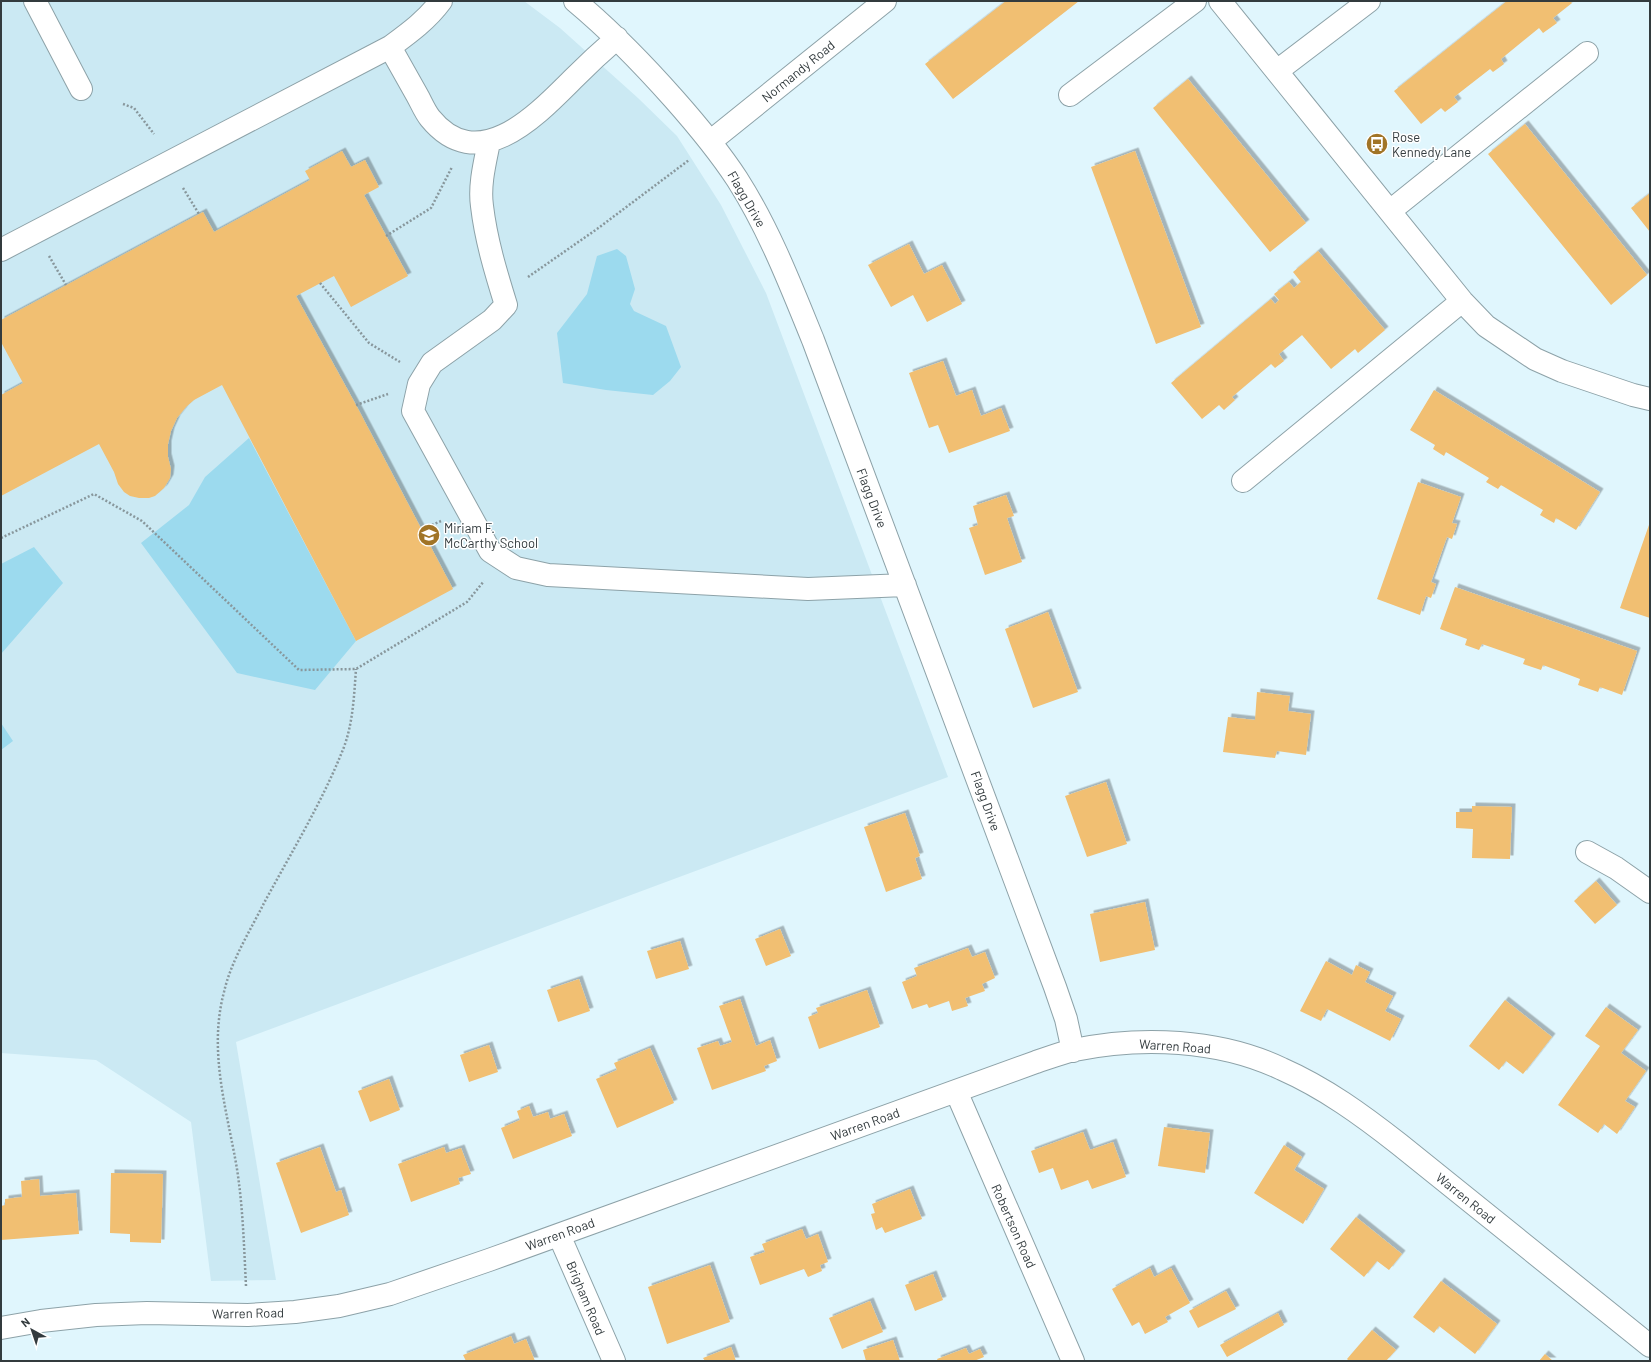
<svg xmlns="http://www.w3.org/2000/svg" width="1651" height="1362" font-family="Barlow,sans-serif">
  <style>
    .built { fill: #cbe9f3 }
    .green { fill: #9cdaee }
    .building { fill: #f1bf72; filter: url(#shadow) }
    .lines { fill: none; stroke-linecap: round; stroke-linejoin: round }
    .minor-casing { stroke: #8da2a8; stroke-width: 24 }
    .path { stroke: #88979c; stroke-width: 2.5; stroke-dasharray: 2 2; stroke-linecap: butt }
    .minor { stroke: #fff; stroke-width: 22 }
    .labels { text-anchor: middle; stroke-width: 3; stroke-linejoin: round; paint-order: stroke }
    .street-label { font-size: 13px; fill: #333b3e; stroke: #fff }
    .poi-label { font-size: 13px; fill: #333b3e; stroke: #fff; text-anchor: start }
  </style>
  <defs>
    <filter id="shadow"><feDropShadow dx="3.5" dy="-3.5" stdDeviation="0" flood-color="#0004"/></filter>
  </defs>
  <rect width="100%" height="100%" fill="#e0f6fd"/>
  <path class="built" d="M1 1H524L560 28 638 98 677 136 721 205 766 293 948 777 236 1042 276 1280 211 1281 191 1122 96 1060 1 1053Z"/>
  <path class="green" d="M617 249 626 256 635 289 630 304 634 311 666 326 681 367 670 381 653 395 606 390 563 383 557 333 587 294 597 256Z
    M249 438 356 641 315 690 237 673 141 543 189 505 205 477Z
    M34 547 63 583 1 654V564Z
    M1 723 13 741 1 750Z"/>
  <path class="building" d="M1006 1H1079L953 99 925 64Z
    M1507 1H1570L1572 3 1553 18 1557 23 1543 33 1539 28 1501 59 1504 64 1493 72 1490 69 1454 97 1458 102 1445 112 1441 108 1421 124 1394 91Z
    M1188 79 1306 223 1270 252 1153 108Z
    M1525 124 1647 275 1611 305 1488 154Z
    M342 151 351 167 365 160 379 187 364 195 408 276 351 307 334 276 296 296 356 405 453 589 356 641 222 385 194 400 186 407 177 418 171 431 168 444V457L171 469 170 478 164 488 155 496 149 498H139L130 496 124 492 118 484 114 472 99 444 1 496V395L23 383 1 342V320L203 212 214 232 310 180 305 171Z
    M1135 151 1201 327 1156 344 1091 167Z
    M1650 193V232L1631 208Z
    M909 244 924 274 942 265 962 304 927 322 913 295 891 307 868 265Z
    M1318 251 1385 330 1358 353 1355 349 1331 369 1302 335 1279 354 1284 361 1275 368 1271 364 1232 397 1235 400 1224 410 1219 405 1202 419 1171 383 1271 299 1275 304 1279 300 1274 294 1289 282 1294 288 1301 282 1293 272Z
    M943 361 956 396 972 390 981 416 1001 408 1010 431 949 453 938 425 929 428 909 373Z
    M1434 390 1600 492 1576 530 1556 518 1554 523 1540 515 1543 510 1501 485 1498 489 1486 482 1489 478 1446 452 1444 456 1433 449 1435 445 1410 430Z
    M1418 482 1461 497 1452 523 1457 524 1452 539 1447 537 1431 582 1436 584 1431 598 1426 596 1420 615 1377 599Z
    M1006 495 1014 516 1007 518 1022 562 985 575 969 528 978 525 973 506Z
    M1650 522V618L1620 608Z
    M1455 587 1637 651 1622 695 1600 687 1598 692 1578 685 1580 679 1543 665 1541 670 1523 664 1525 659 1482 644 1479 650 1465 645 1467 639 1440 629Z
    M1048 612 1078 692 1033 708 1005 629Z
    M1257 692 1290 696 1288 711 1311 714 1306 755 1277 751 1275 758 1223 752 1228 717 1255 720Z
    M1106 782 1127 844 1087 857 1065 796Z
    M1472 806 1512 807 1510 859 1472 858 1473 829 1456 828V812H1472Z
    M905 813 920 856 915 858 922 879 886 892 864 827Z
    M1596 881 1617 905 1595 924 1574 901Z
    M1145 902 1155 950 1100 962 1090 914Z
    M780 929 791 956 766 966 755 939Z
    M680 941 689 969 656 979 647 951Z
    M968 948 972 957 985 952 995 978 982 984 985 991 965 998 968 1006 952 1011 949 1001 929 1008 927 1004 912 1009 902 982 917 976 914 968Z
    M1326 961 1352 975 1356 965 1370 972 1365 982 1393 996 1385 1011 1401 1019 1390 1041 1327 1009 1321 1021 1300 1011Z
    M579 979 590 1011 558 1022 547 990Z
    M867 990 880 1027 819 1049 808 1017 818 1013 816 1008Z
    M740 999 756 1046 770 1040 777 1061 764 1066 766 1071 712 1090 697 1048 718 1041 720 1046 732 1042 719 1006Z
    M1505 1000 1552 1037 1523 1074 1506 1061 1499 1070 1469 1046Z
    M1606 1007 1638 1030 1621 1053 1646 1071 1625 1101 1635 1107 1617 1134 1604 1124 1598 1133 1558 1105 1600 1046 1585 1036Z
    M489 1045 498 1072 469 1082 460 1055Z
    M650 1048 674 1103 617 1128 596 1079 617 1070 614 1063Z
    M389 1079 400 1110 370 1122 358 1091Z
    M529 1106 533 1117 548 1112 550 1119 564 1114 572 1136 513 1159 501 1128 520 1120 517 1111Z
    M1164 1127 1210 1133 1205 1173 1158 1166Z
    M1083 1132 1090 1150 1113 1142 1126 1177 1092 1189 1088 1180 1061 1190 1053 1168 1039 1173 1031 1151Z
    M1284 1145 1302 1157 1294 1170 1324 1189 1303 1224 1254 1193Z
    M320 1147 336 1192 341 1190 349 1215 301 1233 276 1163Z
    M444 1147 446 1153 461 1148 471 1174 458 1178 460 1184 411 1202 398 1164Z
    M111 1173 163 1174 161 1243 130 1242V1234L110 1233Z
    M39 1179 40 1196 76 1193 79 1234 1 1240V1206L5 1205V1199L22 1197 21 1181Z
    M910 1189 922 1219 885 1233 882 1227 876 1230 871 1214 875 1213 872 1204Z
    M1356 1217 1402 1254 1389 1270 1377 1261 1364 1277 1330 1249Z
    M802 1229 806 1239 818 1234 828 1262 820 1265 822 1271 808 1277 804 1269 760 1285 750 1257 765 1252 762 1244Z
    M710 1265 730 1322 667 1344 648 1287Z
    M1150 1268 1154 1277 1171 1268 1190 1303 1165 1317 1168 1322 1145 1334 1139 1322 1132 1326 1112 1289Z
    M933 1274 943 1300 915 1311 905 1285Z
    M1441 1281 1497 1324 1475 1354 1439 1326 1434 1333 1413 1317Z
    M1226 1291 1236 1309 1198 1328 1189 1311Z
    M870 1301 883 1332 842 1349 829 1318Z
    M1278 1313 1284 1325 1227 1357 1220 1345Z
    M1372 1330 1396 1350 1386 1361H1349L1347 1359Z
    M511 1336 514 1344 526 1339 535 1361H466L463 1355Z
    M893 1340 900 1361H866L863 1350Z
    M731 1347 736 1361H705L703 1358Z
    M966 1348 969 1354 980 1349 984 1357 974 1361H938L937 1359Z
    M1545 1354 1553 1361H1539Z"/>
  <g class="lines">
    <g class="minor-casing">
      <path id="minor" d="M35 1 81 89
        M575 1C611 31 643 64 674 99 697 125 718 150 737 179 769 229 791 286 813 340L1055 987 1066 1019 1073 1051
        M1220 1 1462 301 1486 326 1535 359 1562 371 1633 395 1650 399
        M390 47C399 63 408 79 417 95 421 102 425 112 430 118 478 177 536 116 573 79 587 65 602 51 617 38
        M1277 71 1369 1
        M1070 95 1195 1
        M711 141 885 1
        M489 142C485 162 479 185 482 206 486 240 496 273 506 305L492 320 432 363 419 384 413 411 490 551 516 568 548 575 808 589 905 585
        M1390 211 1587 53
        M1 250 390 47C409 33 427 20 441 1
        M1243 481 1462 301
        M1587 852 1616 868 1650 892
        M956 1091 1073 1361
        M559 1235 614 1361
        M1 1328 41 1321 96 1315 147 1313 248 1315 295 1312 339 1306 390 1294 489 1260 1036 1062C1048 1058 1061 1053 1074 1050 1141 1036 1219 1039 1282 1069 1325 1088 1362 1115 1399 1144L1650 1346"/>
    </g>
    <path class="path" d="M123 104 134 108 154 134
      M183 188 199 214
      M386 236 431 208 452 167
      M49 256 66 285
      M528 277 597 229 689 160
      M320 283 369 343 400 362
      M356 405 388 394
      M421 530 441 521
      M1 538 94 494 142 521 299 670 356 669 467 602 484 581
      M246 1286C244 1247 243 1208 237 1169 227 1110 208 1052 224 992 231 961 250 931 264 903 291 853 321 804 342 752 353 726 354 696 356 669"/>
    <use href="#minor" class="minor"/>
  </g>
  <defs>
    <g id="bus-disc" transform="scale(1.15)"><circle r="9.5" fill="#a17426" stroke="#fff"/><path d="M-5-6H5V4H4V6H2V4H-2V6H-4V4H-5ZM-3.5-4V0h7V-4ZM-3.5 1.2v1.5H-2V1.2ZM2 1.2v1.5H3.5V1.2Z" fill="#fff"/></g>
    <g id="school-disc" transform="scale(1.15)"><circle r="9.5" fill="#a17426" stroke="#fff"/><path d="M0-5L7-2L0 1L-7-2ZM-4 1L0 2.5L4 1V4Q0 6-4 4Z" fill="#fff"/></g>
  </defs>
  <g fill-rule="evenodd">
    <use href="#bus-disc" x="1377" y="144"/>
    <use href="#school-disc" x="429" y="535"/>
  </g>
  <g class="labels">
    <g class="street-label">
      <text transform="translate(798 71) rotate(-39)" y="5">Normandy Road</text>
      <text transform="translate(747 199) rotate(60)" y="5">Flagg Drive</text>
      <text transform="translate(872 498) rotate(69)" y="5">Flagg Drive</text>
      <text transform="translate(986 801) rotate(70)" y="5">Flagg Drive</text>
      <text transform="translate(1175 1046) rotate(4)" y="5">Warren Road</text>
      <text transform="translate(865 1124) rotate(-20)" y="5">Warren Road</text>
      <text transform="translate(1466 1198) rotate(39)" y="5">Warren Road</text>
      <text transform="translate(1014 1226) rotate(66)" y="5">Robertson Road</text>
      <text transform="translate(560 1234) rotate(-20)" y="5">Warren Road</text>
      <text transform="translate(586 1298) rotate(67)" y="5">Brigham Road</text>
      <text transform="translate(248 1313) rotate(-1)" y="5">Warren Road</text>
    </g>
    <g class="poi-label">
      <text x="1392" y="142">Rose<tspan x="1392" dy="15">Kennedy Lane</tspan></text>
      <text x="444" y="533">Miriam F.<tspan x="444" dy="15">McCarthy School</tspan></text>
    </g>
  </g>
  <rect width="1651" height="1362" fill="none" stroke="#333b3e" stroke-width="4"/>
  <g transform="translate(32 1330) rotate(320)" stroke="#ffffff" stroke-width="3" paint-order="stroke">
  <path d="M0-3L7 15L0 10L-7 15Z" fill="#333b3e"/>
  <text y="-6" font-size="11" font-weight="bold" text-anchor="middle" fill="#333b3e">N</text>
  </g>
</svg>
